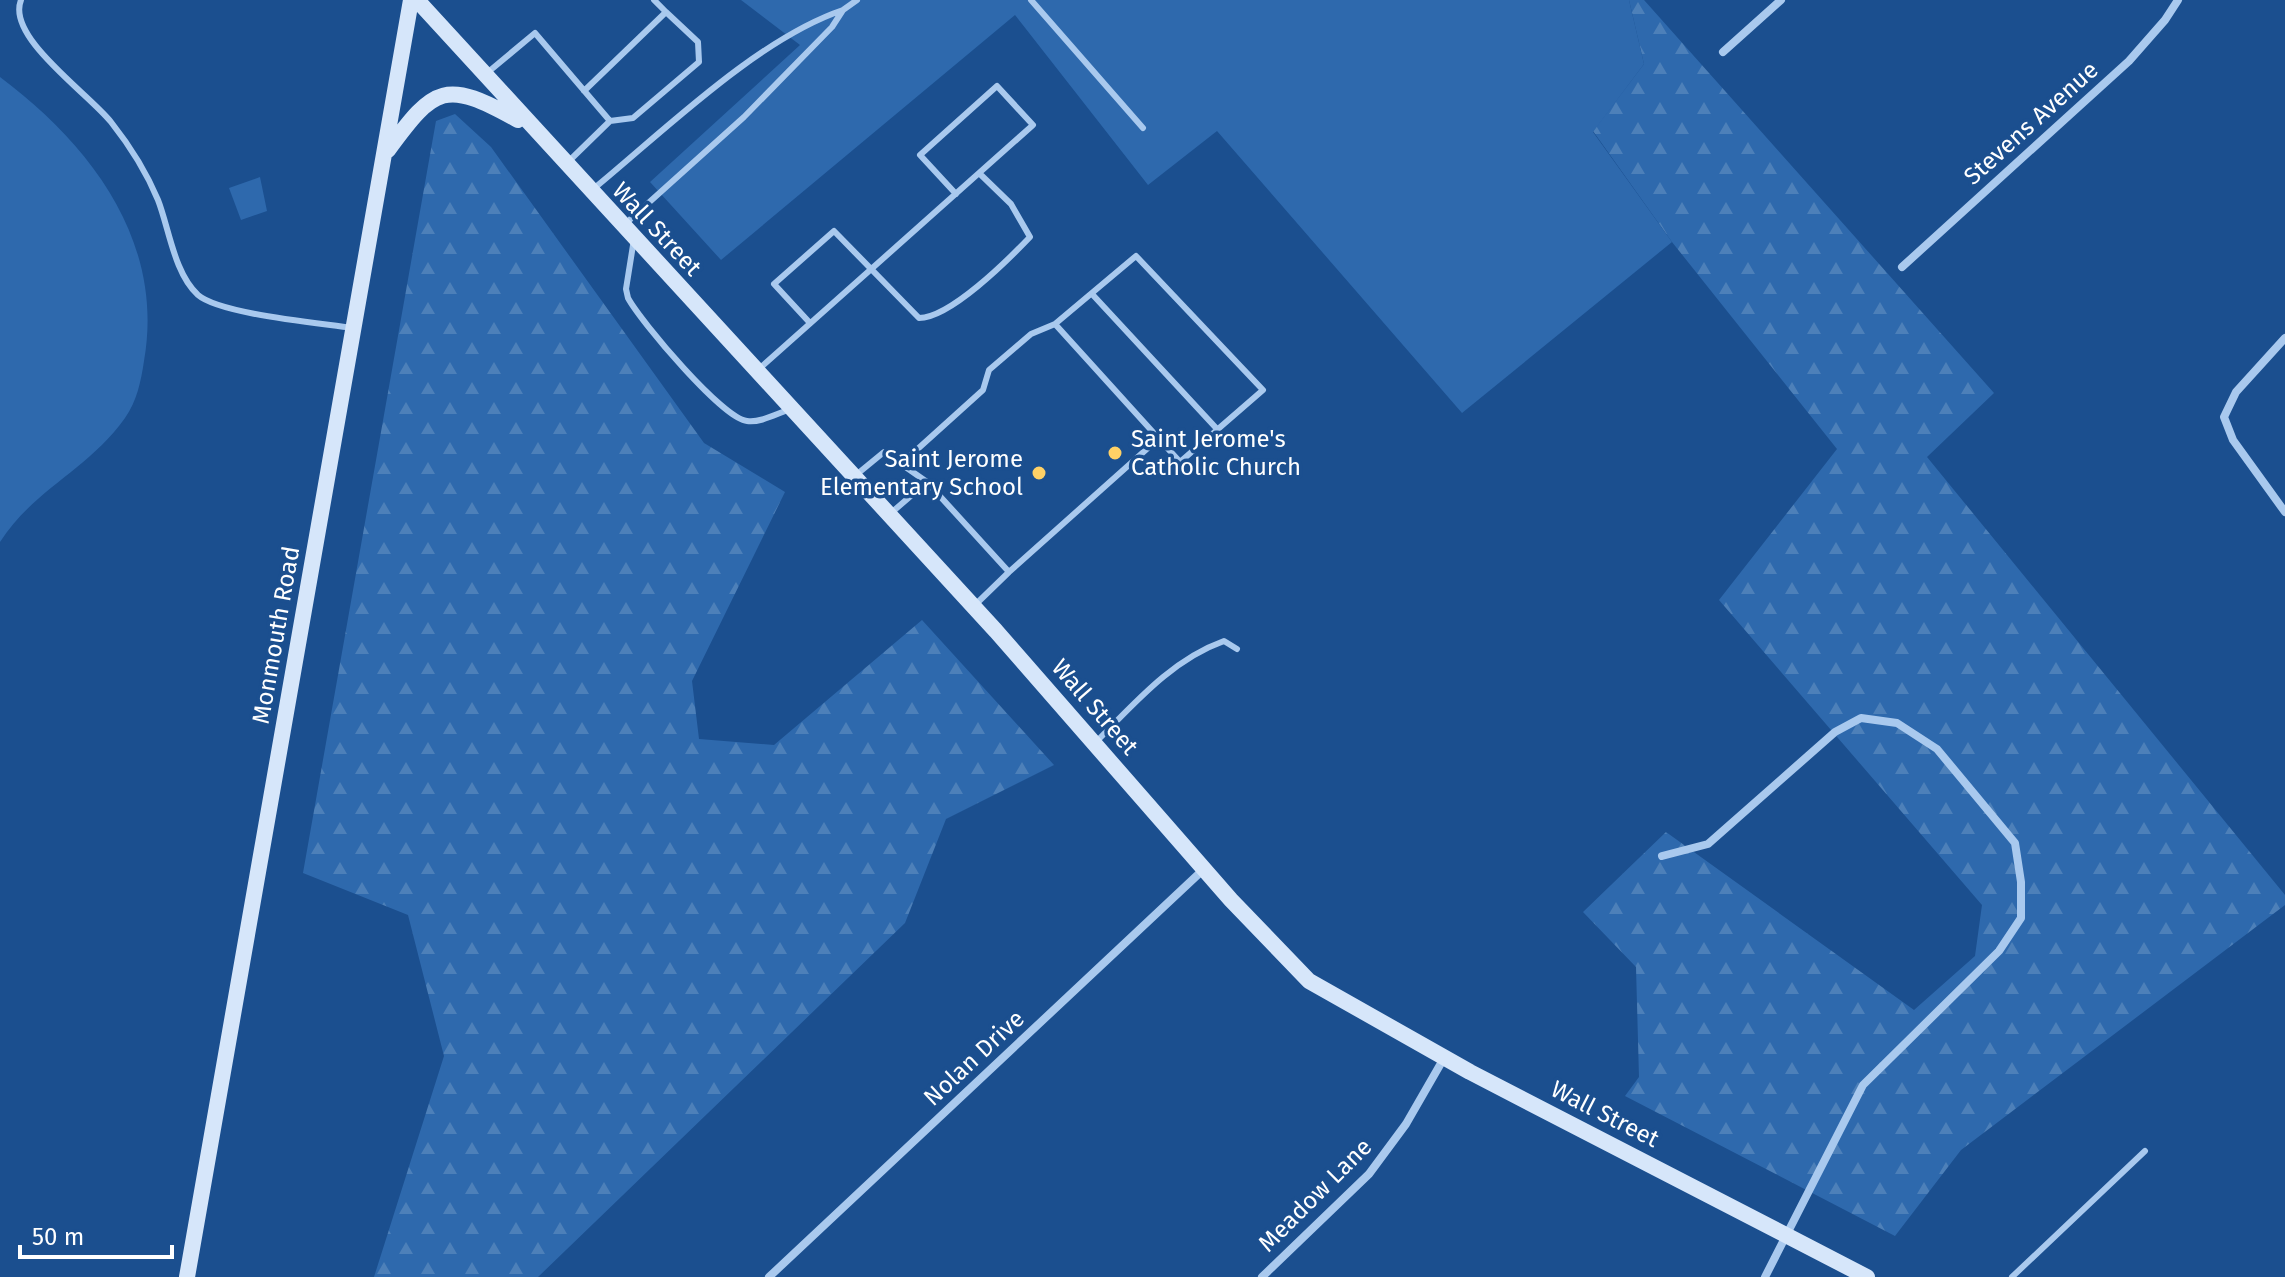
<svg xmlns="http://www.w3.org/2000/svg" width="2285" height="1277" font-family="'Fira Sans',sans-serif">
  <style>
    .forest { fill: url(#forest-firs) }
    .park { fill: #2e69ad }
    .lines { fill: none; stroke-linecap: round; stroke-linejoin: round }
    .lane { stroke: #a9c9ee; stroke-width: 6 }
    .street { stroke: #a9c9ee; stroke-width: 8 }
    .secondary { stroke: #d6e6fa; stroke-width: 16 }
    .poi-dot { fill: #ffd166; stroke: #1b4f8f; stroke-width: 3 }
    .labels { text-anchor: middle; stroke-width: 7; stroke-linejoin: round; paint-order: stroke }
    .street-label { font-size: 24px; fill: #fff; stroke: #1b4f8f }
    .poi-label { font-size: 24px; fill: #fff; stroke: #1b4f8f; text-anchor: start }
  </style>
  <defs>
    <pattern id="forest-firs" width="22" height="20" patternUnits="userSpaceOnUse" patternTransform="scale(2)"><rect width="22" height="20" fill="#2e69ad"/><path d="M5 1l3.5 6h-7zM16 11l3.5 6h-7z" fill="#4d80b9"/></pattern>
  </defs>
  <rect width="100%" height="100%" fill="#1b4f8f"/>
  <path class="forest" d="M1629 0H1644L1994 393 1927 457 2285 895V905L1961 1150 1895 1236 1625 1096 1639 1077 1636 967 1583 912 1666 832 1914 1010 1975 956 1982 905 1719 600 1837 449 1672 242 1593 131 1644 64Z
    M455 114 491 147 704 443 785 492 692 681 699 739 774 745 922 620 1054 765 946 819 905 923 538 1277H374L444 1056 408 915 303 873 436 121Z"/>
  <path class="park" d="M741 0H1629L1644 64 1593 132 1672 242 1462 413 1217 131 1148 185 1015 15 721 260 650 182 800 45Z
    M0 77C91 145 165 242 144 361 141 381 137 401 125 418 87 471 35 488 0 542Z
    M260 177 267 211 241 220 229 188Z"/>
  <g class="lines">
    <path class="lane" d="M21 0C6 37 88 93 111 122 130 146 146 171 158 200 169 228 174 273 198 295 220 314 319 323 352 328
      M1031 0 1143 128
      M843 10 857 0
      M487 73 535 33 610 121 568 162
      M584 91 666 12 654 0
      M610 121 633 118 699 62 698 42 666 12
      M592 190C663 132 757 39 843 10L832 27 744 117 625 224
      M634 239 626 289 628 298C641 322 723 419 747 421 760 423 776 414 788 410
      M1092 294 1217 429
      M810 323 774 284 834 231 919 318C950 318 1008 260 1030 237L1011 204 979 173
      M759 369 1033 125 997 86 920 155 956 194
      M901 464 983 390 989 370 1031 334 1055 324 1136 256 1263 390 1180 462 1055 324
      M856 475 884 452 927 482
      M891 513 927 482 1009 572 975 605
      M1009 572 1158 439
      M1095 743C1134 704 1171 660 1224 641L1237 649
      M2012 1277 2145 1151"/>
    <path class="street" d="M1723 52 1781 0
      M1902 267 2129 61 2165 20 2178 0
      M2285 338 2236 392 2224 417 2233 440 2285 512
      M1662 856 1708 844 1835 732 1861 718 1897 723 1937 749 2015 843 2021 882V918L1999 951 1863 1085 1765 1277
      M769 1277 1205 868
      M1262 1277 1369 1174 1406 1124 1444 1058"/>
    <path class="secondary" d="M417 0 996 631 1231 900 1309 981 1470 1072 1867 1277
      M388 150C435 86 445 79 518 120
      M187 1277 411 0"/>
  </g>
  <g class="poi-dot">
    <circle cx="1115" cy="453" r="8"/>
    <circle cx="1039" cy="473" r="8"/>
  </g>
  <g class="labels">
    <g class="street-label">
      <text transform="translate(2031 123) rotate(-42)" y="8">Stevens Avenue</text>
      <text transform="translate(657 229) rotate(47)" y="8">Wall Street</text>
      <text transform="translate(276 635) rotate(-80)" y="8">Monmouth Road</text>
      <text transform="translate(1095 707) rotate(49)" y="8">Wall Street</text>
      <text transform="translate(974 1058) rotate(-43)" y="8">Nolan Drive</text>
      <text transform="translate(1605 1114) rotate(27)" y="8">Wall Street</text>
      <text transform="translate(1315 1195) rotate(-45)" y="8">Meadow Lane</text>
    </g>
    <g class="poi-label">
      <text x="1131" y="447">Saint Jerome's<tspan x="1131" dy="28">Catholic Church</tspan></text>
      <text x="1023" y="467" text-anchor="end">Saint Jerome<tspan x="1023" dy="28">Elementary School</tspan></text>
    </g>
  </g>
  <path d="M20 1245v12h152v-12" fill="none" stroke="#ffffff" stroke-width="4"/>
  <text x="32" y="1245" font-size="24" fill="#ffffff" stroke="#1b4f8f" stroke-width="6" paint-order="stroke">50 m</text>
</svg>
